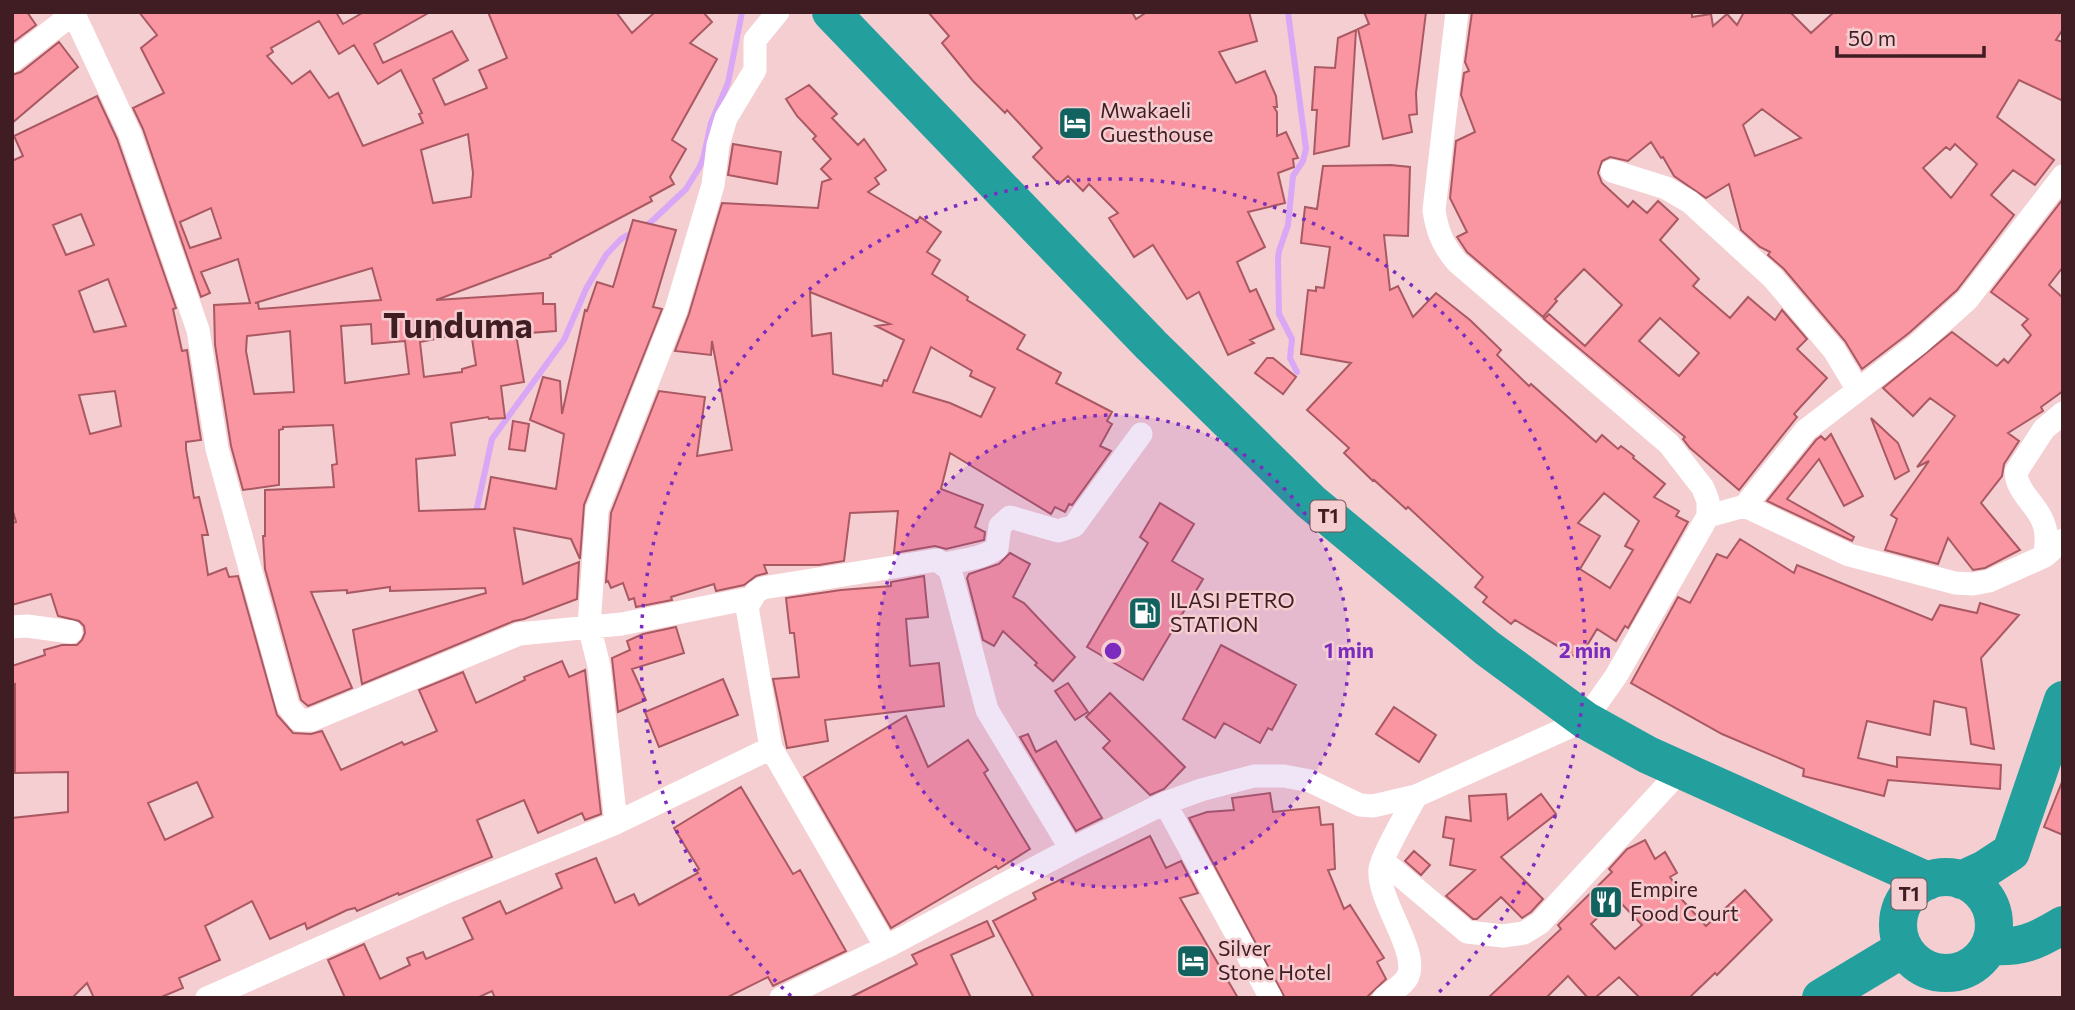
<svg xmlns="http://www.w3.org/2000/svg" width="2075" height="1010" font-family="Commissioner,sans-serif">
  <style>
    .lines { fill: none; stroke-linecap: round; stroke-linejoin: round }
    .stream { stroke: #d8a7f5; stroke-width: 6 }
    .building { fill: #f996a2; stroke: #aa5963; stroke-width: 2; fill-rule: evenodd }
    .street { stroke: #fff; stroke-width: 23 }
    .highway { stroke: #23a09e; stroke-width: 38 }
    .ring { fill: none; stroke: #7b2cbf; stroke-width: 3.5; stroke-dasharray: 3.5 7 }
    .labels { text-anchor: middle; stroke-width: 5; stroke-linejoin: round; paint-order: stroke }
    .shield { fill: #f4ced1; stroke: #755256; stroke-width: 2 }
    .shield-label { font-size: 19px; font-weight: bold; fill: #3f1d22 }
    .poi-label { font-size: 21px; fill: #3f1d22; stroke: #f4ced1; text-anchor: start }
    .town-label { font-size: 35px; font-weight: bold; fill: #3f1d22; stroke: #f4ced1 }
    .centre { fill: #7b2cbf; stroke: #f4ced1; stroke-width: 3.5 }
    .ring-label { font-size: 21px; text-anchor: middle; font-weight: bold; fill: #7b2cbf; stroke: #f4ced1; stroke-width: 5; stroke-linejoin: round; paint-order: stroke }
  </style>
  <rect width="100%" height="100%" fill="#f4ced1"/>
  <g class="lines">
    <path class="stream" d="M1288 12 1306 149 1303 161 1293 176 1288 225 1279 251 1278 260 1279 314 1292 339 1290 358 1297 372
      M475 517 492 439 564 340 586 289 606 255 621 239 650 223 669 205 686 189 699 168 703 159 711 123 728 83 742 12"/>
  </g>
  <path class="building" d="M12 12H27L36 25 12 43Z
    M139 12H336L343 24 364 12H430L374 44 383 63 452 31 468 60 433 79 445 105 487 88 479 70 507 58 488 12H616L632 33 655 12H703L712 22 690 43 717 59 672 140 686 149 670 177 674 184 650 197 652 201 550 255 551 257 436 300 543 293V304H555L556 331 516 334 524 382 501 386 505 418 489 419 488 417 451 423 455 455 416 459 419 511 485 509 491 477 556 489 564 434 530 420 543 377 560 381 562 414 585 310 587 311 597 282 613 287 633 220 676 230 653 307 662 309 584 505 580 559 571 539 514 528 523 584 579 562 577 599 524 619 514 621 362 684 353 630 486 593 485 588 390 591V587L347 593V590L311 592 352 688 308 706 301 700 265 569 263 536H265V490L334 487 332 465 337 464 333 425 283 427V429L279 430V485L243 490 231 446 215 345 214 305 250 303 238 259 201 272 210 293 201 297 143 129 133 108 164 93 141 48 157 35ZM319 21 339 54 354 45 378 84 401 70 422 113 419 114 423 123 363 146 338 93 329 98 310 71 292 84 267 56 273 52 271 48ZM468 134 473 173 471 197 433 203 421 150ZM211 208 221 238 190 248 180 222ZM372 268 381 300 259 309 258 303H255ZM371 324 372 344 405 341 409 374 345 383 341 326ZM290 331 294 392 254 394 246 351 247 336ZM471 332 476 365 462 369V372L424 377 420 342Z
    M928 12H1132L1136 19 1147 12H1249L1257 41 1219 52 1236 83 1265 71 1276 96 1277 107H1274L1277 112V136L1286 132 1298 158 1293 159 1294 167 1278 173 1285 203 1248 212 1265 247 1237 262 1250 292 1256 289 1274 329 1250 340 1254 343 1228 355 1199 292 1187 299 1153 245 1134 257 1109 218 1118 213 1089 184 1083 191 1068 176 1059 184 1033 157 1042 148 1007 110 1005 113 973 81 942 43 949 36Z
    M1364 12H1426L1416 93 1417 114 1409 115 1412 132 1383 139 1358 29 1369 24Z
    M1472 12H1692V17L1711 14 1713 26 1727 14 1737 25 1744 12H1790L1811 33 1834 12H2063V29L2056 40 2063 42V101L2019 80 1997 117 2054 160 2035 185 2013 170 1991 195 2014 215 1977 264 1957 290 1909 333 1862 369 1845 341 1784 269 1768 255 1770 252 1760 247 1741 230 1729 184 1706 198 1674 176 1663 157 1661 158 1651 142 1628 161 1610 157 1602 161 1598 173 1602 183 1628 207 1633 201 1647 213 1658 201 1678 219 1660 240 1699 279 1693 286 1730 318 1748 297 1775 320 1782 310 1807 339 1797 349 1827 378 1794 414 1797 417 1739 490 1690 448 1683 439 1685 437 1544 319 1549 314 1585 346 1622 305 1584 269 1555 299 1557 301 1543 317 1467 252 1457 237 1467 232 1450 198 1456 141 1475 132 1461 95 1464 73 1469 71 1465 62ZM1762 109 1801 138 1755 156 1743 125ZM1955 144 1977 164 1951 198 1923 168 1946 147 1950 150ZM1660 318 1699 353 1679 376 1639 341Z
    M1356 30 1349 146 1314 154 1317 110H1312L1315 67 1335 68 1338 38Z
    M59 42 78 67 12 123V75L21 72Z
    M809 85 837 114 832 118 858 145 864 139 886 170 875 178 879 184 868 192 917 221 920 217 941 232 927 252 940 260 932 274 968 297 967 300 1025 335 1017 349 1061 373 1056 383 1112 412 1107 421 1112 424 1100 446 1111 451 1072 505 1069 504 1065 512 1055 507 1051 514 950 453 941 489 983 505 975 527 985 532 984 540 946 549 935 546 894 553 898 511 850 513 844 561 819 565H764L767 573 756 576 744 585 716 591 714 584 671 597 672 600 636 607 634 598 629 600 623 583 611 588 608 581 606 582 611 513 659 391 705 397 697 456 732 450 712 341 711 355 675 351 689 314 722 203 818 208 822 182 831 179 821 169 831 159 813 139 816 136 797 116 786 99ZM810 292 890 324 876 326 904 340 887 381 884 380 882 386 833 374 831 333 812 336ZM931 347 972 371 970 376 995 388 981 417 950 403 913 392Z
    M97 96 117 139 176 308 173 309 182 351 187 350 201 440 186 442V449L194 498 199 497 208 535H202L208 575 226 568 229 577 238 576 277 715 293 733 311 734 322 731 341 770 402 742 404 745 437 731 419 690 463 672 476 703 525 680 524 677 562 661 569 677 585 670 601 814 585 820 582 813 538 833 524 800 477 820 492 857 399 895 398 893 357 911 355 908 347 910 307 929 305 923 270 939 252 901 205 926 220 960 179 978 183 988 159 998H94L87 983 72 998H12V818L68 812V772L15 773V684L12 685V666L45 655 44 650 62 645H77L82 640 85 633 84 626 79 621 58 616 51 594 12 605V523L16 522 12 508V161L23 156 14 136ZM81 214 94 245 66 255 53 225ZM108 279 126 326 94 332 79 291ZM115 391 121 426 90 434 79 395ZM197 782 213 817 165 840 148 803Z
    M733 144 781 152 777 184 728 175Z
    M1391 165 1410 167 1408 236 1384 235 1390 290 1398 286 1413 317 1436 293 1470 320 1501 350 1497 355 1529 386 1531 384 1596 442 1602 435 1618 449 1621 446 1634 456 1633 458 1665 484 1654 497 1679 511 1676 516 1688 522 1628 628 1625 626 1616 641 1597 629 1579 659 1515 620 1511 624 1483 602 1487 597 1475 587 1483 577 1408 507 1406 509 1374 480 1373 481 1344 453 1349 448 1307 410 1351 363 1301 354 1308 290 1316 291V287L1324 288 1330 247 1301 243 1305 207 1317 209 1323 166ZM1604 493 1639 521 1625 546 1633 550 1610 588 1580 569 1600 536 1578 523Z
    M2063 199V267L2049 285 2063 298V391L2041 407 2043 411 2008 433 2019 441 2004 464 2002 476 1981 503 2020 550 1985 568 1973 570 1948 538 1938 564 1885 550 1897 519 1891 515 1929 461 1917 467 1955 416 1930 398 1913 416 1883 388 1952 332 1997 366 2004 359 2008 363 2031 335 2022 325 2028 319 1991 292Z
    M1267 358H1273L1296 377 1283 394 1255 373Z
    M1871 418 1898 443 1909 471 1895 479Z
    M513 421 529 424 525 451 509 449Z
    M1831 434 1863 496 1844 506 1819 459 1787 499 1854 537 1852 541 1767 501 1816 440 1821 436 1825 440Z
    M1160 503 1194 524 1172 561 1203 579 1143 680 1087 647 1148 543 1140 537Z
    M1740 539 1794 573 1797 565 1932 620 1940 605 1977 613 1980 603 2019 615 1981 658 1994 749 1971 744 1966 708 1934 701 1930 735 1867 721 1858 758 1897 767V757L2001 765 2000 789 1888 780 1884 796 1803 776 1804 769 1722 734 1631 683 1678 597 1690 603 1717 554 1727 558Z
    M1010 553 1030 564 1013 597 1024 603 1075 657 1053 681 1035 665 1037 663 1003 631 994 646 983 640 967 578 969 574 999 564Z
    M924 576 928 617 906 619 910 666 939 663 944 706 825 720 828 741 787 748 773 679 799 677 794 633H790L786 598 841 590 891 586V582Z
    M676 627 684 653 632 669 646 700 618 712 612 658 630 650 627 641 643 634Z
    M1221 645 1296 685 1272 730 1268 728 1260 743 1224 723 1215 738 1183 719Z
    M723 679 738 715 659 747 645 712Z
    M1068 683 1088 712 1075 720 1055 691Z
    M1110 693 1185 767 1164 789 1150 795 1103 748 1110 741 1086 717Z
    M1394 707 1436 735 1419 762 1376 734Z
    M906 716 928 767 968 740 988 770 984 773 1030 849 998 869 996 866 891 928 804 777Z
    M1028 734 1036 752 1056 741 1102 818 1076 831 1020 737Z
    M2062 782H2063V835L2044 827Z
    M741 787 793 874 800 870 846 951 773 986 768 977 726 998H495L492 991 477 998H345L328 960 364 944 380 979 410 965 407 958 423 952 426 959 473 939 463 918 500 901 506 914 562 888 556 874 596 858 615 903 634 894 639 905 698 873 696 871 699 869 674 828Z
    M1270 793 1273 812 1319 807 1321 825 1333 824 1335 869 1328 870 1344 909 1350 905 1384 958 1377 962 1386 979 1366 998H1285L1189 818 1207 812 1234 810 1232 798Z
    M1506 794 1508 819 1541 794 1556 814 1501 857 1543 899 1531 912 1522 918 1501 897 1477 919H1473L1446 896 1475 870 1450 865 1454 839 1443 837 1446 817 1471 821 1469 796Z
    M1150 836 1166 868 1181 861 1198 893 1180 898 1238 998H1034L993 921 1036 899 1033 893Z
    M1645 840 1655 859 1665 852 1677 873 1670 877 1678 889 1674 891 1706 926 1745 890 1772 920 1717 975 1715 973 1689 998H1640L1619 977 1595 998H1588L1568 976 1546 998H1488L1561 929 1558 925 1612 872 1609 869 1627 849ZM1617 899 1642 925 1615 949 1591 924Z
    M1414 851 1430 865 1421 875 1405 861Z
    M987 921 994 936 951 955 971 998H849L917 964 912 955Z"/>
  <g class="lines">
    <path class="street" d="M73 12 130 134 198 330 217 449 288 706 299 720H311L519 634 622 624 751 598
      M12 61 74 13
      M1612 171 1666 188 1690 202 1773 278 1834 350 1858 390
      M1745 506 1849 555 1955 583 1973 584 1989 581 2045 556 2063 540
      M1708 516 1745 506 1806 430 1918 344 1967 300 2063 176
      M2045 556C2046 545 2048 533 2043 522 2037 505 2016 491 2016 472L2044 429 2063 413
      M944 564C962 560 982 559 997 548L1000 526 1010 517 1058 531 1074 526 1141 434
      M12 627 27 626 71 632
      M1165 803 1271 998
      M616 823 599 666 589 626 597 510 676 310 713 185 718 145 726 118 755 70V40L778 12
      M1383 861 1467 932 1503 936 1524 933 1540 923 1681 770
      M886 947 771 748 747 607 756 592 763 588 937 560 949 569 952 577 987 710 1071 849
      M207 998 451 890 616 823 771 748
      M781 998 886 947 1071 849 1165 803 1201 790 1254 776H1284L1310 781 1360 805 1373 806 1416 796 1585 720 1616 676 1708 516V501L1703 488 1669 444 1457 262C1443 246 1437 231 1434 210L1457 12
      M1384 998C1391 992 1404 985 1408 976 1419 951 1377 900 1380 869 1382 855 1408 811 1416 796"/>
    <path class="highway" d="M831 12 1151 345 1311 502 1487 648 1585 720 1648 755 1928 881
      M1898 925a48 48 0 1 1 96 0a48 48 0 1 1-96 0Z
      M1961 880 1985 869 2011 852 2063 700
      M1989 946C2021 948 2035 942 2063 925
      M1821 998 1904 948"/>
  </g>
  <circle cx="1113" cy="651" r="236" fill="#7b2cbf" fill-opacity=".12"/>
  <g class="ring">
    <circle cx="1113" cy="651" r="236"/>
    <path d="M791 996A472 472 0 1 1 1435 996"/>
  </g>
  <defs>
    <g id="hotel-square" transform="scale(1.75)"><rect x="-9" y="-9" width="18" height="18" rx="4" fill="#126260" stroke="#f4ced1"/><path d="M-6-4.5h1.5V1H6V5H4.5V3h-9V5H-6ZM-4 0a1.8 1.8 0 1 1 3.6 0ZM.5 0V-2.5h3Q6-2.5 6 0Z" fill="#fff"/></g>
    <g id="fuel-square" transform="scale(1.75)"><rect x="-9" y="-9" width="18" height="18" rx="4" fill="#126260" stroke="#f4ced1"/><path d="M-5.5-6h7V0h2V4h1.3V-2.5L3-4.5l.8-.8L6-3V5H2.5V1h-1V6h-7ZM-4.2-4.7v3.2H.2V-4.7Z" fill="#fff"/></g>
    <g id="restaurant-square" transform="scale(1.75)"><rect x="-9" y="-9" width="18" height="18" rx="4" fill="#126260" stroke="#f4ced1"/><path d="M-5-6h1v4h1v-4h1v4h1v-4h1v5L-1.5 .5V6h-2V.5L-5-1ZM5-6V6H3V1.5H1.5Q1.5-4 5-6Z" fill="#fff"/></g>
  </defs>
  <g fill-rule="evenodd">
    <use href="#hotel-square" x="1075" y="123"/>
    <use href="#fuel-square" x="1145" y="613"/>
    <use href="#restaurant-square" x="1606" y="902"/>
    <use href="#hotel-square" x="1193" y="961"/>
  </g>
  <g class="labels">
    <g class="shield">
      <rect x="1310.5" y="500.5" width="35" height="31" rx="5"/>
      <rect x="1891.5" y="878.5" width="35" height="31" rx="5"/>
    </g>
    <g class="shield-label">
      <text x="1328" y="523">T1</text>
      <text x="1909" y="901">T1</text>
    </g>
    <g class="poi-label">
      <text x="1100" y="118">Mwakaeli<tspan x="1100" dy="24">Guesthouse</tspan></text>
      <text x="1170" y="608">ILASI PETRO<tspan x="1170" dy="24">STATION</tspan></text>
      <text x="1630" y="897">Empire<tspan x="1630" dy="24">Food Court</tspan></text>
      <text x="1218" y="956">Silver<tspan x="1218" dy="24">Stone Hotel</tspan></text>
    </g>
    <g class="town-label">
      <text x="458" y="338">Tunduma</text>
    </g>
  </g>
  <circle cx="1113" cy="651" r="10" class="centre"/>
  <g class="ring-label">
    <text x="1349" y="658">1 min</text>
    <text x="1585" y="658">2 min</text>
  </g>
  <rect width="2075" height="1010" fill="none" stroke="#3f1d22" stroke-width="28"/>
  <path d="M1837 46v10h147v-10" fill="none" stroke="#3f1d22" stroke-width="3.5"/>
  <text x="1848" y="46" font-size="21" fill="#3f1d22" stroke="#f4ced1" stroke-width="5" paint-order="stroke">50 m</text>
</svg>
